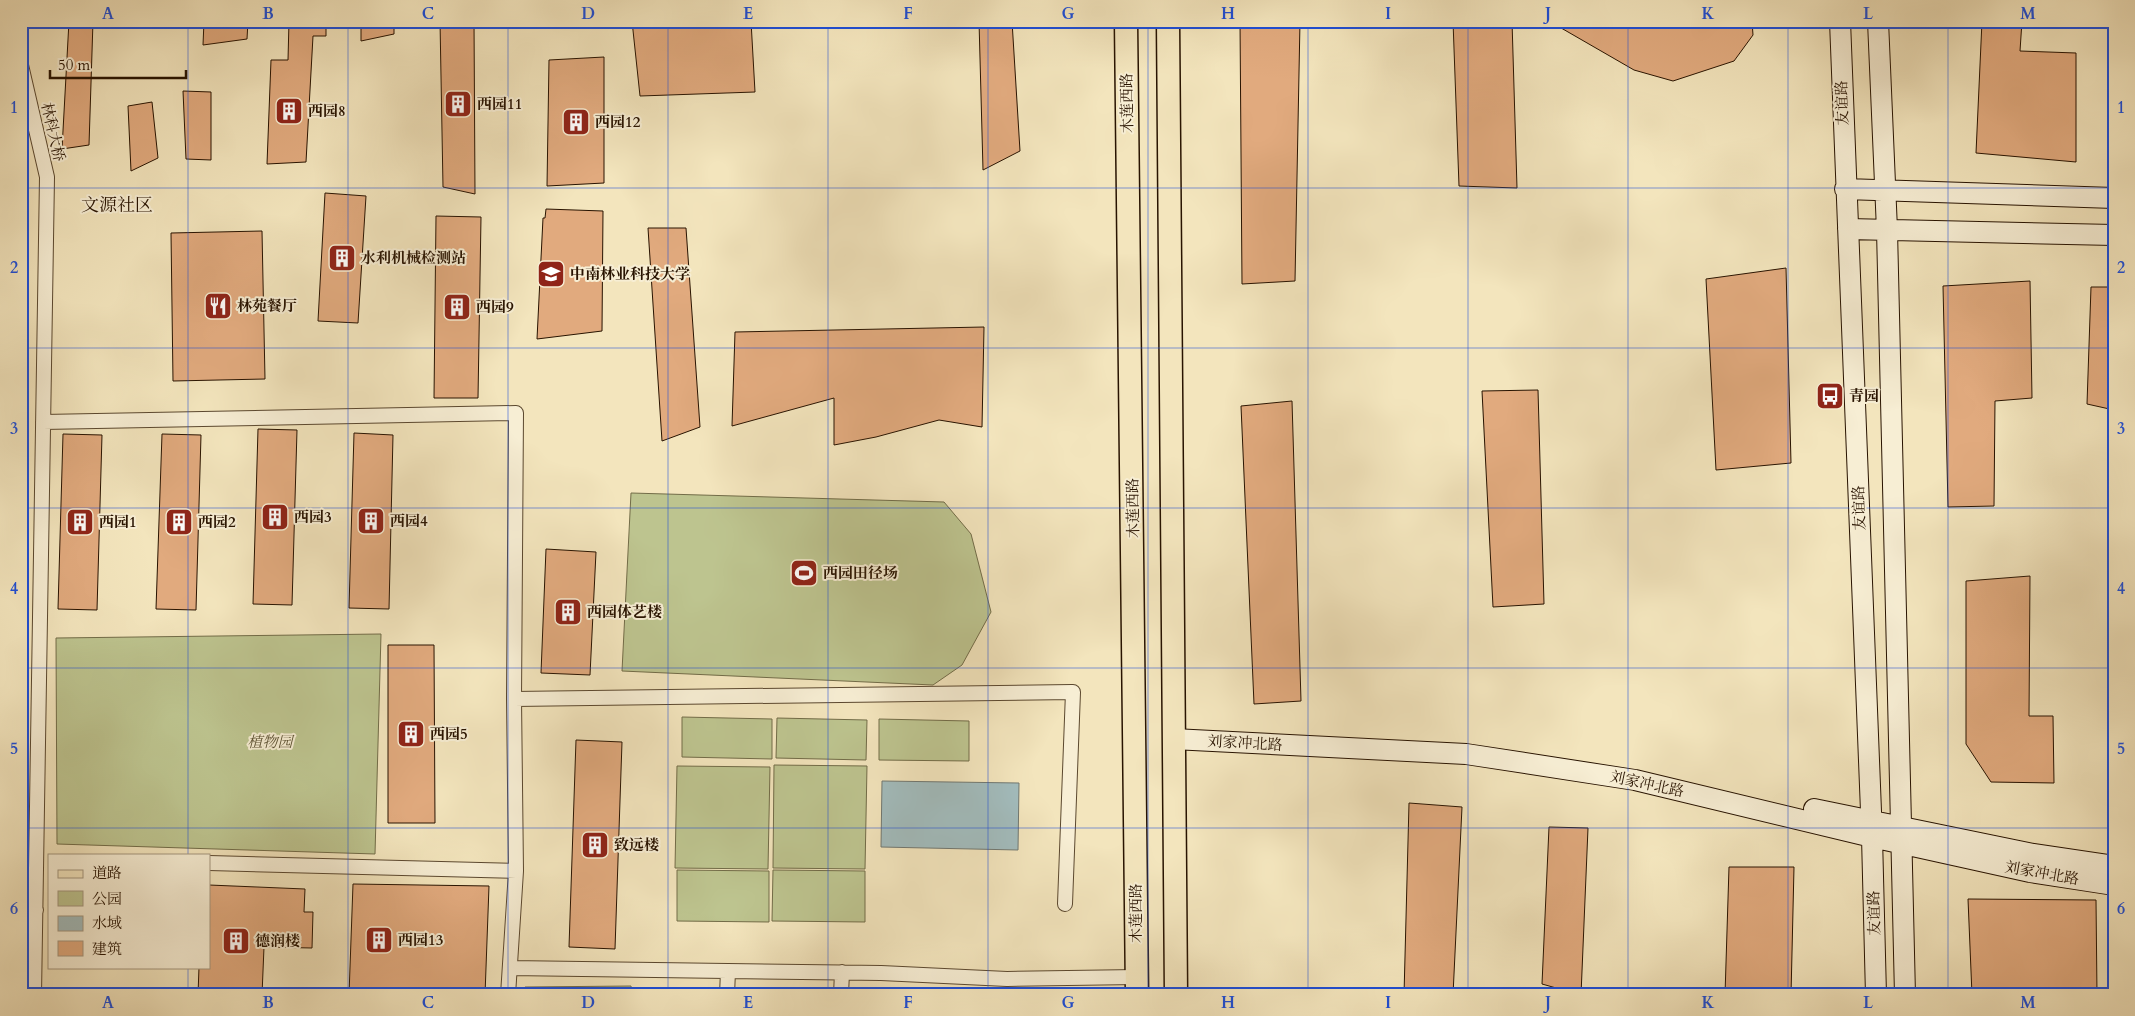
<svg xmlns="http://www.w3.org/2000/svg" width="2135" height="1016" font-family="Cardo,'Noto Serif SC',serif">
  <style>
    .green { fill: #bdc48f; stroke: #726c48 }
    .water { fill: #a2bcbd; stroke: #717871 }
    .building { fill: #e1aa7e; stroke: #281300 }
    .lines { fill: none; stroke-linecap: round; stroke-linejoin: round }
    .street-casing { stroke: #5b482f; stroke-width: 16 }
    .secondary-casing { stroke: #281300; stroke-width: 22 }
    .primary-casing { stroke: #281300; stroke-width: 25 }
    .street { stroke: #f7eed4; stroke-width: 14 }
    .secondary { stroke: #f7eed4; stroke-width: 20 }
    .primary { stroke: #f3e5bd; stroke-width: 22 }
    .grid { fill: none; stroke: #1d4ed8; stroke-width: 1; stroke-opacity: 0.55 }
    .labels { text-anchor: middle; stroke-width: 4; stroke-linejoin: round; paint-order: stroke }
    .street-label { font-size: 15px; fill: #281300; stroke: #f7eed4 }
    .poi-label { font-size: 15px; font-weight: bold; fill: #281300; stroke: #f7eed4; text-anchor: start }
    .park-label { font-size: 15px; font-style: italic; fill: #5c5132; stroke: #f7eed4 }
    .quarter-label { font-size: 18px; fill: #281300; stroke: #f7eed4 }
    .neatline { fill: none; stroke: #1d4ed8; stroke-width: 2 }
    .grid-label { font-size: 16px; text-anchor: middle; font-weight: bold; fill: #1d4ed8 }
  </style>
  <rect width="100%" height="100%" fill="#f3e5bd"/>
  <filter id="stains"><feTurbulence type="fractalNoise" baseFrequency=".004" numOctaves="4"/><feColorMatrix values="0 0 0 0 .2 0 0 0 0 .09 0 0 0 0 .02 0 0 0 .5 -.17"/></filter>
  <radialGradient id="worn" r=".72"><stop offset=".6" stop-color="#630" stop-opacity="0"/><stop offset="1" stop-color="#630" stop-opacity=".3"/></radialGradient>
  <path class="green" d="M631 493 944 502 971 534 991 612 962 665 933 685 622 671Z
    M381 634 375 854 57 844 56 638Z
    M682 717 772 719V759L682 757Z
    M777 718 867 720 866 760 776 758Z
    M879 719 969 721V761L879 760Z
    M774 765 867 766 865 869 773 868Z
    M677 766 770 767 768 869 675 868Z
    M677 870 769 871V922L677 921Z
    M773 870 865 871V922L772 921Z
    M631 986 632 995H525V987Z"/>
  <path class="water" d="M882 781 1019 783 1018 850 881 847Z"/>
  <path class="building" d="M69 21H93L89 145 62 149Z
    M204 21H248L247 39 203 45Z
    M289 21H326V36H313L306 162 267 164 271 60H288Z
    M361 21H394V34L361 41Z
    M440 21H474L475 194 443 187Z
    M632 21H751L755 92 640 96Z
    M979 21H1012L1020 151 983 170Z
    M1240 21H1300L1295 281 1242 284Z
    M1453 21H1512L1517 188 1459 186Z
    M1549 21H1752L1753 35 1734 61 1673 81 1634 70Z
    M1982 21H2022L2020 51 2076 53V162L1976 153Z
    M604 57V183L547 186 549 60Z
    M183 91 211 92V160L186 159Z
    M152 102 158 158 131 171 128 106Z
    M325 193 366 196 358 323 318 321Z
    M546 209 603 211 602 331 537 339 543 218H545Z
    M436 216 481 217 478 398H434Z
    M648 228H686L700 427 662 441Z
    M262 231 265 379 173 381 171 233Z
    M1786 268 1791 463 1716 470 1706 279Z
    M2030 281 2032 398 1995 401 1994 506 1948 507 1943 286Z
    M2091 287H2114V410L2087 404Z
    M984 327 982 427 939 420 876 437 834 445V398L732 426 735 332Z
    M1538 390 1544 604 1493 607 1482 391Z
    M1292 401 1301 701 1254 704 1241 406Z
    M258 429 297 430 292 605 253 604Z
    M354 433 393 435 389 609 349 608Z
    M63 434 102 435 97 610 58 609Z
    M162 434 201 435 196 610 156 609Z
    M546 549 596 552 590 675 541 673Z
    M2030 576 2029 716H2053L2054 783 1991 782 1966 744V581Z
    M388 645H434L435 823H388Z
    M576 740 622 742 615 949 569 947Z
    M1409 803 1462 807 1453 995H1404Z
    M1549 827 1588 828 1581 995 1542 984Z
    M1729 867H1794L1791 995H1725Z
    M353 884 489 886 485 995H349Z
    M209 885 305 889 304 912H313L312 948 264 947 262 995H198L199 967H209Z
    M1968 899 2096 900 2097 995H1972Z"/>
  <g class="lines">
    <g class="street-casing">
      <path id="street" d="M21 65 47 177 34 995
        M43 422 516 413 514 699 516 871 508 995
        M514 699 1073 692 1065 904
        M209 863 516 871
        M21 910H36
        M510 968 881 973 1007 979 1137 977
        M727 995 728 971
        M841 995 842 972"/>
    </g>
    <g class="secondary-casing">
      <path id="secondary" d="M1840 21 1872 837 1876 995
        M1878 21 1887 230 1905 995
        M1845 189 2114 198
        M1848 229 2114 235
        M1173 739 1466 754 1635 780 1872 837 2030 872 2114 885
        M1814 809 2033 854 2114 866"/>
    </g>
    <g class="primary-casing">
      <path id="primary" d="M1126 21 1137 995
        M1168 21 1176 995"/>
    </g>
    <use href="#street" class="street"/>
    <use href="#secondary" class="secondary"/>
    <use href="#primary" class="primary"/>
  </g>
  <path class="grid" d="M188 21V855M348 21V995M508 21V995M668 21V995M828 21V995M988 21V995M1148 21V995M1308 21V995M1468 21V995M1628 21V995M1788 21V995M1948 21V995M21 188H2114M21 348H2114M21 508H2114M21 668H2114M21 828H2114M188 967V995"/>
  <defs>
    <g id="building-square" transform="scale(1.4375)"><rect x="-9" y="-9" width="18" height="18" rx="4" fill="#8f2418" stroke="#f7eed4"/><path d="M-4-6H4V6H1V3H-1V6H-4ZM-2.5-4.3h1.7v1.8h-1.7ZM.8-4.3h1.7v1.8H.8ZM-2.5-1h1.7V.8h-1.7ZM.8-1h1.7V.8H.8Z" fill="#fff"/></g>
    <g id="university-square" transform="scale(1.4375)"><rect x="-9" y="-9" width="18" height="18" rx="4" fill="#8f2418" stroke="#f7eed4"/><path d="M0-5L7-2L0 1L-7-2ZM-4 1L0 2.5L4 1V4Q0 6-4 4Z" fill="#fff"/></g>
    <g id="restaurant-square" transform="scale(1.4375)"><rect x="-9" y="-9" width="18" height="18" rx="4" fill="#8f2418" stroke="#f7eed4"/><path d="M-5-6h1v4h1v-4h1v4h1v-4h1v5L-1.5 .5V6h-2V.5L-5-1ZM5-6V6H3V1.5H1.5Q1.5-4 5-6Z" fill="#fff"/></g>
    <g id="bus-square" transform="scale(1.4375)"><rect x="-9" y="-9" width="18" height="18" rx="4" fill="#8f2418" stroke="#f7eed4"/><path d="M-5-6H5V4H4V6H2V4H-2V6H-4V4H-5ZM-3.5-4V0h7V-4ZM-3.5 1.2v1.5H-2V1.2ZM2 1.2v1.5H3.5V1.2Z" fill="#fff"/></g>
    <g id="stadium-square" transform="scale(1.4375)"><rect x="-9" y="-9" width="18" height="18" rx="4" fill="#8f2418" stroke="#f7eed4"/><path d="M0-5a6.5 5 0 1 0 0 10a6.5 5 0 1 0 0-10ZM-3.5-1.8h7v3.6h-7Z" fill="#fff"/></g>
  </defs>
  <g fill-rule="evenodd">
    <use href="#building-square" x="458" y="104"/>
    <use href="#building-square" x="289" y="111"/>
    <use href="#building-square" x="576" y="122"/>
    <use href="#building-square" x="342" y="258"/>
    <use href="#university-square" x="551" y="274"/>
    <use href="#restaurant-square" x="218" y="306"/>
    <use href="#building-square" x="457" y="307"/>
    <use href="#bus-square" x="1830" y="396"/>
    <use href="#building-square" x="275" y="517"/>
    <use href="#building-square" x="371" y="521"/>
    <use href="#building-square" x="80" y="522"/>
    <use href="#building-square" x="179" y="522"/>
    <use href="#stadium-square" x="804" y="573"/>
    <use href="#building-square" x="568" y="612"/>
    <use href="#building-square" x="411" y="734"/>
    <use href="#building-square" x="595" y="845"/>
    <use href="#building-square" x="379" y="940"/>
    <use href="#building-square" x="236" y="941"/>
  </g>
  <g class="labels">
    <g class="street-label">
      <text transform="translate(1127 103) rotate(-91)" y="5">木莲西路</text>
      <text transform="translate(1842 103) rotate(-92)" y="5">友谊路</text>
      <text transform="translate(53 132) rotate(77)" y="5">林科大桥</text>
      <text transform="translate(1133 508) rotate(-91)" y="5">木莲西路</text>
      <text transform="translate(1859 508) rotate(-92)" y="5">友谊路</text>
      <text transform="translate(1245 743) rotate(3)" y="5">刘家冲北路</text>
      <text transform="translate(1647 784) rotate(12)" y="5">刘家冲北路</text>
      <text transform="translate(2042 873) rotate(10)" y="5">刘家冲北路</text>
      <text transform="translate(1136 913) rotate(-90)" y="5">木莲西路</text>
      <text transform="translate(1874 913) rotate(-91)" y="5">友谊路</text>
    </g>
    <g class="poi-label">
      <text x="477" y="109">西园11</text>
      <text x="308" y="116">西园8</text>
      <text x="595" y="127">西园12</text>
      <text x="361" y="263">水利机械检测站</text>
      <text x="570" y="279">中南林业科技大学</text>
      <text x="237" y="311">林苑餐厅</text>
      <text x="476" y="312">西园9</text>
      <text x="1849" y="401">青园</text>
      <text x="294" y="522">西园3</text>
      <text x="390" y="526">西园4</text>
      <text x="99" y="527">西园1</text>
      <text x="198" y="527">西园2</text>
      <text x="823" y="578">西园田径场</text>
      <text x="587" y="617">西园体艺楼</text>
      <text x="430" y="739">西园5</text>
      <text x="614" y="850">致远楼</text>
      <text x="398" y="945">西园13</text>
      <text x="255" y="946">德润楼</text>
    </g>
    <g class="park-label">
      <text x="270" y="747">植物园</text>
    </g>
    <g class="quarter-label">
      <text x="117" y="211">文源社区</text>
    </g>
  </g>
  <rect width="2135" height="1016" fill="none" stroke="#f3e5bd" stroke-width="55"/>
  <rect x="48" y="854" width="162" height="115" fill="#f7eed4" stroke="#a4967f"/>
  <rect x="58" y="870" width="25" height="8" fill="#f3e5bd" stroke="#a4967f"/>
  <text x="92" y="878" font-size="15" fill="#281300">道路</text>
  <rect x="58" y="891" width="25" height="15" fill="#bdc48f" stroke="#a4967f"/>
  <text x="92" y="904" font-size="15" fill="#281300">公园</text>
  <rect x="58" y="916" width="25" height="15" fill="#a2bcbd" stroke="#a4967f"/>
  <text x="92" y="928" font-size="15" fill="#281300">水域</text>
  <rect x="58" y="941" width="25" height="15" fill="#e1aa7e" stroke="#a4967f"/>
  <text x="92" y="954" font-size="15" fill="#281300">建筑</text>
  <path d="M50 70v8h136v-8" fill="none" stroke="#281300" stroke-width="2.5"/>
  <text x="58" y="70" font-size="15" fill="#281300" stroke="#f7eed4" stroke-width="4" paint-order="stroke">50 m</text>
  <rect x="28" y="28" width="2080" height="960" class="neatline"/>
  <g class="grid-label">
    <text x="108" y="19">A</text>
    <text x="268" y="19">B</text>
    <text x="428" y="19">C</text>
    <text x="588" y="19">D</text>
    <text x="748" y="19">E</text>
    <text x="908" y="19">F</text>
    <text x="1068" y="19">G</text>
    <text x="1228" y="19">H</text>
    <text x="1388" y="19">I</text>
    <text x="1548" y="19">J</text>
    <text x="1708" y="19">K</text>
    <text x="1868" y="19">L</text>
    <text x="2028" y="19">M</text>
    <text x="14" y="113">1</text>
    <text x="2121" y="113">1</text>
    <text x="14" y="273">2</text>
    <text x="2121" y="273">2</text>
    <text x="14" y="434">3</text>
    <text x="2121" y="434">3</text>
    <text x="14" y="594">4</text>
    <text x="2121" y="594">4</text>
    <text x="14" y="754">5</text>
    <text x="2121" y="754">5</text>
    <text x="14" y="914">6</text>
    <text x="2121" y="914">6</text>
    <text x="108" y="1008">A</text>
    <text x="268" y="1008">B</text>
    <text x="428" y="1008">C</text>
    <text x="588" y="1008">D</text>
    <text x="748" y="1008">E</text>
    <text x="908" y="1008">F</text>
    <text x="1068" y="1008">G</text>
    <text x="1228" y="1008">H</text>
    <text x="1388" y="1008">I</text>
    <text x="1548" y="1008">J</text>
    <text x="1708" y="1008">K</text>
    <text x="1868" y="1008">L</text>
    <text x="2028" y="1008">M</text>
  </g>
  <rect width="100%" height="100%" filter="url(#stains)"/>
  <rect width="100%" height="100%" fill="url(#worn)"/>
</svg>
